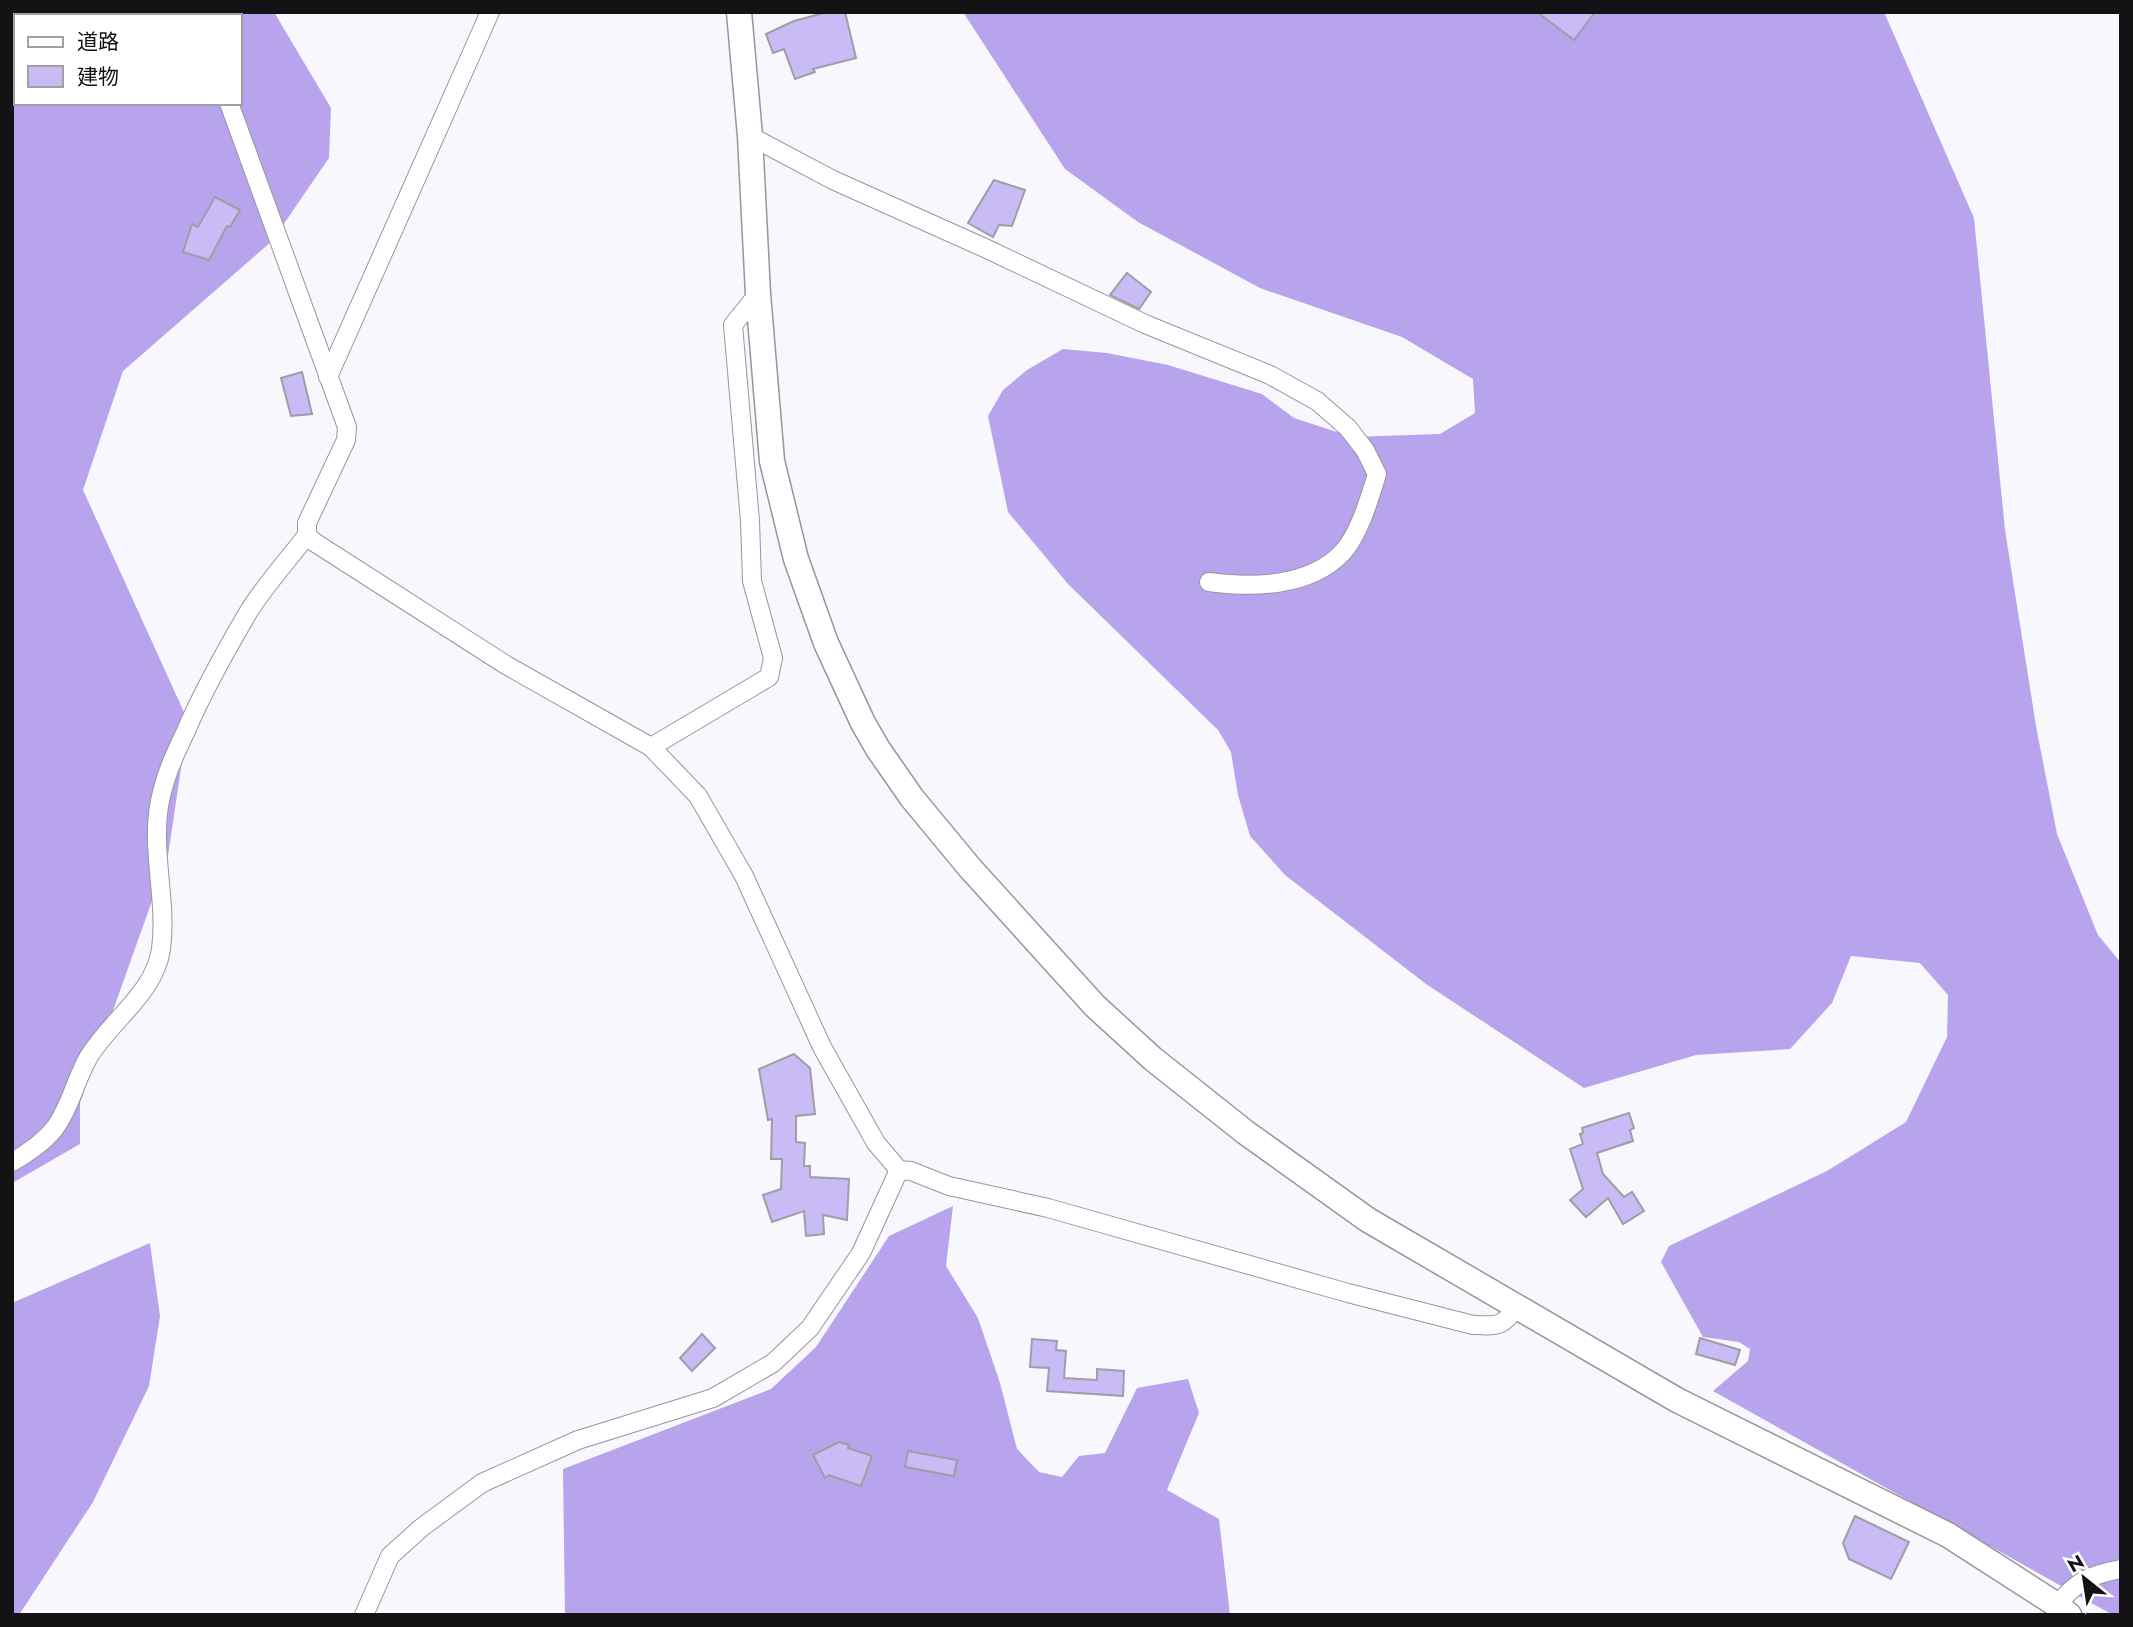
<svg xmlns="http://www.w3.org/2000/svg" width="2133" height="1627" font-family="Jost,'Noto Sans JP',sans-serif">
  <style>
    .forest { fill: #b7a4ec; fill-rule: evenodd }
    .building { fill: #c9bbf5; stroke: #9f9da5; stroke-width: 2 }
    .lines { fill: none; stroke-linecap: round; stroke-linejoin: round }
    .street-casing { stroke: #97959e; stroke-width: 20 }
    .secondary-casing { stroke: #97959e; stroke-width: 27 }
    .street { stroke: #fff; stroke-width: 18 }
    .secondary { stroke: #fff; stroke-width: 24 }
  </style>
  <rect width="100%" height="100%" fill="#f8f7fe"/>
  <path class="forest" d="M12 12H274L331 108 329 158 272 241 123 371 83 490 188 721 168 856 80 1103V1144L14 1182ZM16 16H240V103H16Z
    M963 12H1884L1974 218 2005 530 2036 726 2057 834 2098 935 2121 963V1615H2113L1713 1391 1748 1361 1750 1349 1739 1342 1703 1337 1661 1262 1669 1246 1827 1171 1906 1122 1947 1037 1948 995 1920 963 1851 956 1832 1003 1790 1049 1696 1055 1584 1088 1426 984 1285 875 1250 836 1238 795 1231 752 1218 730 1068 584 1008 512 988 416 1003 390 1027 370 1063 349 1107 353 1168 365 1262 394 1294 418 1352 437 1440 434 1475 413 1473 379 1402 337 1260 288 1138 222 1065 169Z
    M953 1206 946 1266 978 1318 1000 1383 1017 1449 1039 1472 1062 1477 1079 1456 1105 1453 1137 1388 1188 1379 1199 1413 1167 1490 1219 1519 1230 1615H565L563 1469 771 1389 816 1347 889 1236Z
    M150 1243 160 1316 149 1386 93 1502 19 1615H12V1303Z"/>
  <path class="building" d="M827 12H845L856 58 813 69 815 72 795 79 784 49 773 53 766 34 794 21Z
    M1537 12H1595L1574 40Z
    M994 180 1025 190 1012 226 999 225 993 237 968 223Z
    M215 197 240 210 230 227 227 226 209 260 183 252 192 224 198 227Z
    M1127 273 1151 292 1139 309 1110 295Z
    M302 372 312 414 291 416 281 378Z
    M794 1054 810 1068 815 1114 796 1116V1142L805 1143 804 1166H810V1177L849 1179 847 1220 823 1215 824 1234 806 1236 804 1211 772 1222 763 1195 781 1189 782 1159H771L772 1119 768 1120 759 1069Z
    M1629 1113 1634 1128 1630 1130 1633 1141 1597 1153 1603 1174 1624 1197 1632 1192 1644 1211 1623 1224 1608 1198 1586 1217 1570 1200 1583 1189 1570 1149 1583 1144 1580 1134 1583 1133 1582 1128Z
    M702 1334 715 1348 692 1371 680 1358Z
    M1700 1338 1740 1350 1735 1365 1696 1354Z
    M1032 1339 1057 1341 1056 1350 1066 1351 1064 1378 1097 1380V1369L1124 1371 1123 1396 1047 1391 1049 1368 1030 1367Z
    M839 1442 849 1445 848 1448 872 1456 861 1486 829 1475 825 1478 813 1455Z
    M908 1451 957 1460 954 1476 905 1467Z
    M1855 1516 1909 1542 1891 1579 1849 1559 1843 1543Z"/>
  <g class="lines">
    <g class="street-casing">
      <path id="street" d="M200 12 201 16
        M750 136 833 180 987 249 1145 324 1270 375 1317 401 1348 428 1365 450 1377 474C1370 497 1359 535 1342 553 1309 587 1253 588 1209 582
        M328 377 490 12
        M307 535 314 542 506 665 651 747 698 796 744 876 822 1047 876 1143 899 1170 911 1171 949 1186 1048 1208 1348 1293 1473 1325C1499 1326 1503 1327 1518 1305
        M651 747 769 677 773 658 752 581 750 521 733 325 758 294
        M12 1162C25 1155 45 1141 54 1129 70 1108 75 1081 88 1058 109 1022 155 993 161 949 168 897 148 844 162 792 167 771 176 752 185 733 203 691 226 650 249 611 266 584 288 560 307 535V523L346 440 347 427 229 103
        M2057 1605C2078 1580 2090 1575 2121 1569
        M364 1615 390 1556 421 1528 482 1483 578 1440 713 1398 773 1363 810 1328 861 1253 899 1170"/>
    </g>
    <g class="secondary-casing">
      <path id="secondary" d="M739 12 750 136 758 294 772 461 796 559 826 643 863 723 878 749 912 798 970 868 1095 1006 1153 1059 1245 1132 1368 1220 1677 1400 1948 1535 2057 1605 2069 1615"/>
    </g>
    <use href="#street" class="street"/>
    <use href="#secondary" class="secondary"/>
  </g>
  <rect width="2133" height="1627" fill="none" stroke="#131215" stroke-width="28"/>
  <rect x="14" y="14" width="228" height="91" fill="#ffffff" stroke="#a1a0a1" stroke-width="2"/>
  <rect x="28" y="37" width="35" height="10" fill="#ffffff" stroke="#a1a0a1" stroke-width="2"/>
  <text x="77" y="49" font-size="21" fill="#131215">道路</text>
  <rect x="28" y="66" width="35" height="21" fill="#c9bbf5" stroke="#a1a0a1" stroke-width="2"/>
  <text x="77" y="84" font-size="21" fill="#131215">建物</text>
  <g transform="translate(2084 1578) rotate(330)" stroke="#ffffff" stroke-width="5" paint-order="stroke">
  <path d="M0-5L12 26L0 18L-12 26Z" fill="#131215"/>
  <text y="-10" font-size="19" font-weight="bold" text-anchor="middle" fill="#131215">N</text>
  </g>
</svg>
